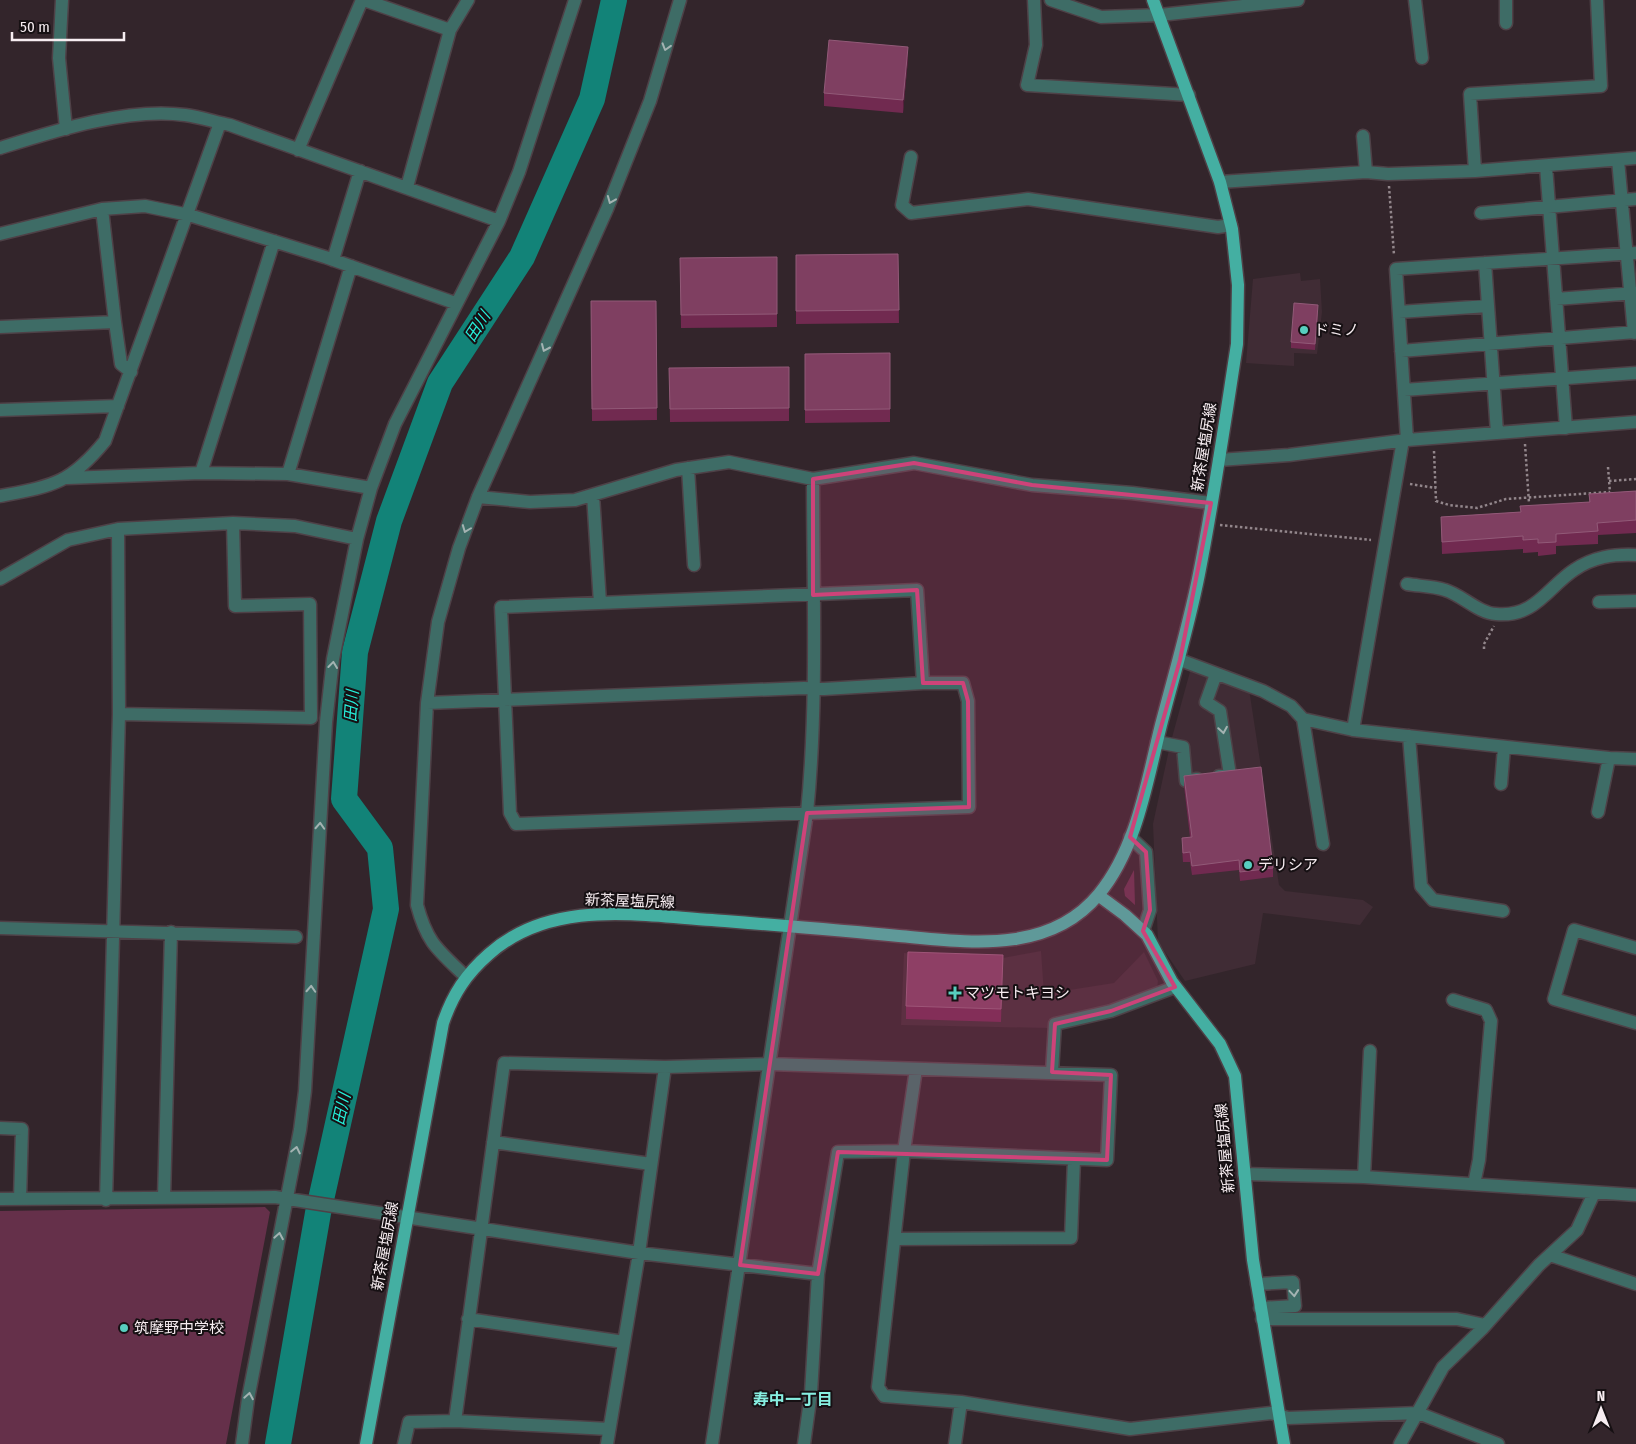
<svg xmlns="http://www.w3.org/2000/svg" width="1636" height="1444" font-family="'Fira Sans Condensed','Noto Sans JP',sans-serif">
  <style>
    .built { fill: #402c35 }
    .green { fill: #65304a }
    .lines { fill: none; stroke-linecap: round; stroke-linejoin: round }
    .river { stroke: #128378; stroke-width: 26 }
    .minor-casing { stroke: #4e4147; stroke-width: 15 }
    .major-casing { stroke: #4e4147; stroke-width: 15 }
    .path { stroke: #92868b; stroke-width: 2.5; stroke-dasharray: 2.5 2.5; stroke-linecap: butt }
    .minor { stroke: #3e6c66; stroke-width: 12 }
    .major { stroke: #44afa2; stroke-width: 12 }
    .wall { fill: #712a50 }
    .shaded-wall { fill: #521f3a }
    .building { fill: #7f3f61; stroke: #925a78 }
    .oneway { stroke: #a4b3b2 }
    .marked { fill: #cd4379; fill-opacity: 0.2; stroke: #cd4379; stroke-width: 4; stroke-linejoin: round }
    .poi-dot { fill: #58cebf; stroke: #161013; stroke-width: 2 }
    .labels { text-anchor: middle; stroke-width: 4; stroke-linejoin: round; paint-order: stroke }
    .poi-label { font-size: 15px; fill: #f7edf1; stroke: #161013; text-anchor: start }
    .street-label { font-size: 15px; fill: #f7edf1; stroke: #161013 }
    .water-label { font-size: 16px; font-style: italic; fill: #26efdb; stroke: #161013 }
    .neighbourhood-label { font-size: 16px; font-weight: bold; fill: #87efe1; stroke: #161013 }
  </style>
  <rect width="100%" height="100%" fill="#33252b"/>
  <path class="built" d="M1300 273 1301 281 1320 279 1322 312 1317 354 1294 353V366L1246 363 1253 279Z
    M1191 668 1249 689 1279 885 1285 891 1363 900 1373 907 1360 925 1263 913 1255 964 1185 981 1158 942 1153 824 1170 745Z
    M1041 951 1044 994 1114 983 1144 952 1158 981 1157 988 1126 1002 1048 1020V1028L901 1025 904 953 997 959Z"/>
  <path class="green" d="M1134 870 1135 905 1125 896 1124 889Z
    M265 1207 270 1212 226 1444H0V1211Z"/>
  <g class="lines">
    <path class="river" d="M278 1444 318 1213 386 909 380 848 344 799 355 652 389 521 440 383 522 257 592 99 614 0"/>
    <g class="minor-casing">
      <path id="minor" d="M62 0 59 58 66 129
        M364 0 450 30 468 0
        M1034 0 1036 45 1027 85 1189 95
        M1051 0 1101 17 1160 15 1298 0
        M1415 0 1422 58
        M1506 0V23
        M1597 0 1601 86 1470 94 1475 171 1636 158
        M1363 136 1366 172
        M0 148C54 131 128 107 185 115 200 117 215 122 230 125L499 221
        M298 150 362 0
        M911 157 902 205 911 213 1028 199 1218 227 1231 225
        M1618 160 1634 333
        M1546 166 1566 428
        M1220 182 1366 172 1388 174 1475 171
        M407 187 450 30
        M102 209 115 322
        M1481 213 1636 199
        M0 234 102 209 145 206 189 215 325 257 455 303
        M333 260 360 171
        M1485 263 1497 433
        M1556 299 1636 293
        M1399 312 1488 306
        M0 327 115 322 121 364 131 372
        M1401 351 1636 332
        M1404 390 1636 373
        M0 410 118 406
        M1407 440 1396 269 1636 253
        M1219 460 1289 455 1407 440 1636 422
        M688 468 694 565
        M201 473 274 241
        M288 474 351 266
        M67 478 201 473 288 474 371 488
        M593 495 600 603
        M0 496C52 486 70 484 105 441L220 123
        M478 497 530 502 575 500 676 470 729 462 813 479 914 463 1032 485 1132 493 1211 503
        M0 579 68 540 118 529 233 523 295 526 357 539
        M1407 584C1419 586 1433 586 1445 590 1462 595 1478 613 1496 614 1535 618 1548 587 1574 570 1593 557 1613 554 1636 555
        M1599 602 1636 601
        M1180 660 1263 691 1291 706 1303 719 1353 730 1609 758 1636 759
        M1216 674 1206 702 1220 711 1230 775 1219 776
        M427 703 804 688 824 689 923 683H963L968 701 969 807 516 824 510 813 501 607 917 590 923 683
        M119 714 311 718 310 604 235 606 233 523
        M1303 719 1323 844
        M1353 730 1403 440
        M1409 736 1421 886 1433 900 1503 911
        M1157 742 1183 747 1186 781 1197 779
        M1501 784 1504 747
        M1598 812 1609 758
        M1130 837 1146 852 1150 910 1143 931
        M0 928 296 937
        M1636 948 1574 930 1554 999 1636 1023
        M465 976C438 950 427 943 417 905L427 703 438 622 459 548 478 497 607 209 650 101 680 0
        M1453 1000 1486 1010 1491 1021 1479 1160 1474 1184
        M916 1069 904 1151 878 1387 884 1396 961 1402 1130 1429 1271 1413 1288 1418 1418 1413 1498 1444
        M1052 1072 1055 1024 1111 1011 1175 987
        M0 1128 22 1129 20 1199
        M493 1142 651 1164
        M1244 1174 1364 1177 1636 1195
        M1364 1177 1370 1051
        M164 1198 171 932
        M0 1199 275 1197 639 1253 818 1274
        M106 1200 119 714 118 529
        M895 1239 1071 1238 1074 1159
        M1550 1255 1636 1284
        M1257 1284 1293 1282 1295 1306 1260 1308
        M468 1319 624 1342
        M1262 1319H1457L1485 1325
        M455 1421 504 1063 665 1067 769 1064 1111 1075 1107 1160 904 1151 838 1152 818 1274 811 1393 804 1444
        M242 1444 248 1399 300 1130 305 1091 326 722 333 659 357 539 371 488 395 424 499 221 519 172 575 0
        M404 1444 409 1422 455 1421 609 1429
        M607 1444 639 1253 665 1067
        M712 1444 807 813C818 702 813 590 813 479
        M955 1444 961 1402
        M1400 1444 1443 1367 1482 1329 1539 1265 1577 1230 1594 1193"/>
    </g>
    <g class="major-casing">
      <path id="major" d="M1098 895 1125 915 1147 935 1172 982 1220 1044 1235 1076 1253 1260 1284 1444
        M366 1444 443 1023C453 994 466 974 489 954 551 899 636 915 712 920 774 925 837 930 899 936 968 942 1049 955 1099 894 1137 848 1147 781 1161 725 1174 675 1189 625 1199 574 1214 498 1225 421 1237 344L1238 285 1232 229 1220 182 1153 0"/>
    </g>
    <path class="path" d="M1389 186 1394 255
      M1525 444 1529 503
      M1434 451 1436 501 1449 505 1477 508 1506 499 1610 492
      M1608 467 1610 493
      M1609 481 1636 479
      M1410 484 1436 488
      M1220 525 1371 540
      M1484 649V644L1494 626"/>
    <use href="#minor" class="minor"/>
    <use href="#major" class="major"/>
  </g>
  <path class="wall" d="M908 59 903 113 824 106V93Z
    M898 254 899 323 796 324V255Z
    M777 257V327L681 328 680 258Z
    M591 301H656L657 420 592 421Z
    M1318 312 1315 350 1291 348V342Z
    M890 353V422L805 423V354Z
    M789 367V421L670 422 669 368Z
    M1636 491V533L1598 535V544L1556 546V554L1538 556V552L1523 553V549L1442 554 1441 517 1520 512 1589 502V494Z
    M1184 776 1273 868V877L1240 881 1239 870 1192 875 1190 862H1183L1182 848V838L1190 837 1184 786Z
    M1003 955 1001 1022 906 1019V1006Z"/>
  <path class="shaded-wall" d="M908 47V59L903 113V100Z"/>
  <path class="building" d="M829 40 908 47 903 100 824 93Z
    M898 254 899 310 796 311V255Z
    M777 257V314L681 315 680 258Z
    M591 301H656L657 408 592 409Z
    M1294 303 1318 305 1315 344 1291 342Z
    M890 353V409L805 410V354Z
    M789 367V408L670 409 669 368Z
    M1636 491V520L1597 523 1598 531 1556 534V542L1538 543V539L1523 540V536L1442 542 1441 517 1521 512 1520 506 1590 502 1589 494Z
    M1261 767 1273 868 1240 872 1239 860 1192 866 1190 852 1183 853 1182 838 1192 837 1184 776Z
    M908 952 1003 955 1001 1009 906 1006Z"/>
  <defs><path id="oneway-chevron" d="M-2-3.5L2.5 0L-2 3.5" fill="none" stroke-width="1.6" stroke-linecap="round" stroke-linejoin="round" transform="scale(1.25)"/></defs>
  <g class="oneway">
    <use href="#oneway-chevron" transform="translate(666 47) rotate(107)"/>
    <use href="#oneway-chevron" transform="translate(611 200) rotate(112)"/>
    <use href="#oneway-chevron" transform="translate(545 348) rotate(114)"/>
    <use href="#oneway-chevron" transform="translate(466 529) rotate(111)"/>
    <use href="#oneway-chevron" transform="translate(333 665) rotate(-83)"/>
    <use href="#oneway-chevron" transform="translate(1223 730) rotate(81)"/>
    <use href="#oneway-chevron" transform="translate(320 826) rotate(-87)"/>
    <use href="#oneway-chevron" transform="translate(311 989) rotate(-87)"/>
    <use href="#oneway-chevron" transform="translate(296 1150) rotate(-78)"/>
    <use href="#oneway-chevron" transform="translate(279 1236) rotate(-80)"/>
    <use href="#oneway-chevron" transform="translate(1294 1293) rotate(85)"/>
    <use href="#oneway-chevron" transform="translate(249 1396) rotate(-80)"/>
  </g>
  <path class="marked" d="M914 463 1032 485 1211 503 1180 660 1130 837 1146 852 1150 910 1143 931 1175 987 1111 1011 1055 1024 1052 1072 1111 1075 1107 1160 838 1152 818 1274 740 1265 807 813 969 807 968 701 963 683H923L917 590 813 595V479Z"/>
  <g class="poi-dot">
    <circle cx="1304" cy="330" r="5"/>
    <circle cx="1248" cy="865" r="5"/>
    <path d="M952.5 985.5h5v5h5v5h-5v5h-5v-5h-5v-5h5z"/>
    <circle cx="124" cy="1328" r="5"/>
  </g>
  <g class="labels">
    <g class="poi-label">
      <text x="1314" y="335">ドミノ</text>
      <text x="1258" y="870">デリシア</text>
      <text x="965" y="998">マツモトキヨシ</text>
      <text x="134" y="1333">筑摩野中学校</text>
    </g>
    <g class="street-label">
      <text transform="translate(1204 447) rotate(-81)" y="5">新茶屋塩尻線</text>
      <text transform="translate(630 901) rotate(2)" y="5">新茶屋塩尻線</text>
      <text transform="translate(1225 1148) rotate(-95)" y="5">新茶屋塩尻線</text>
      <text transform="translate(385 1246) rotate(-80)" y="5">新茶屋塩尻線</text>
    </g>
    <g class="water-label">
      <text transform="translate(477 326) rotate(-57)" y="6">田川</text>
      <text transform="translate(351 706) rotate(-86)" y="6">田川</text>
      <text transform="translate(341 1109) rotate(-77)" y="6">田川</text>
    </g>
    <g class="neighbourhood-label">
      <text x="793" y="1405">寿中一丁目</text>
    </g>
  </g>
  <g transform="translate(1601 1409)" stroke="#161013" stroke-width="4" paint-order="stroke">
  <path d="M0-4L9 19L0 12L-9 19Z" fill="#f7edf1"/>
  <text y="-8" font-size="14" font-weight="bold" text-anchor="middle" fill="#f7edf1">N</text>
  </g>
  <path d="M12 32v8h112v-8" fill="none" stroke="#f7edf1" stroke-width="2.5"/>
  <text x="20" y="32" font-size="15" fill="#f7edf1" stroke="#161013" stroke-width="4" paint-order="stroke">50 m</text>
</svg>
